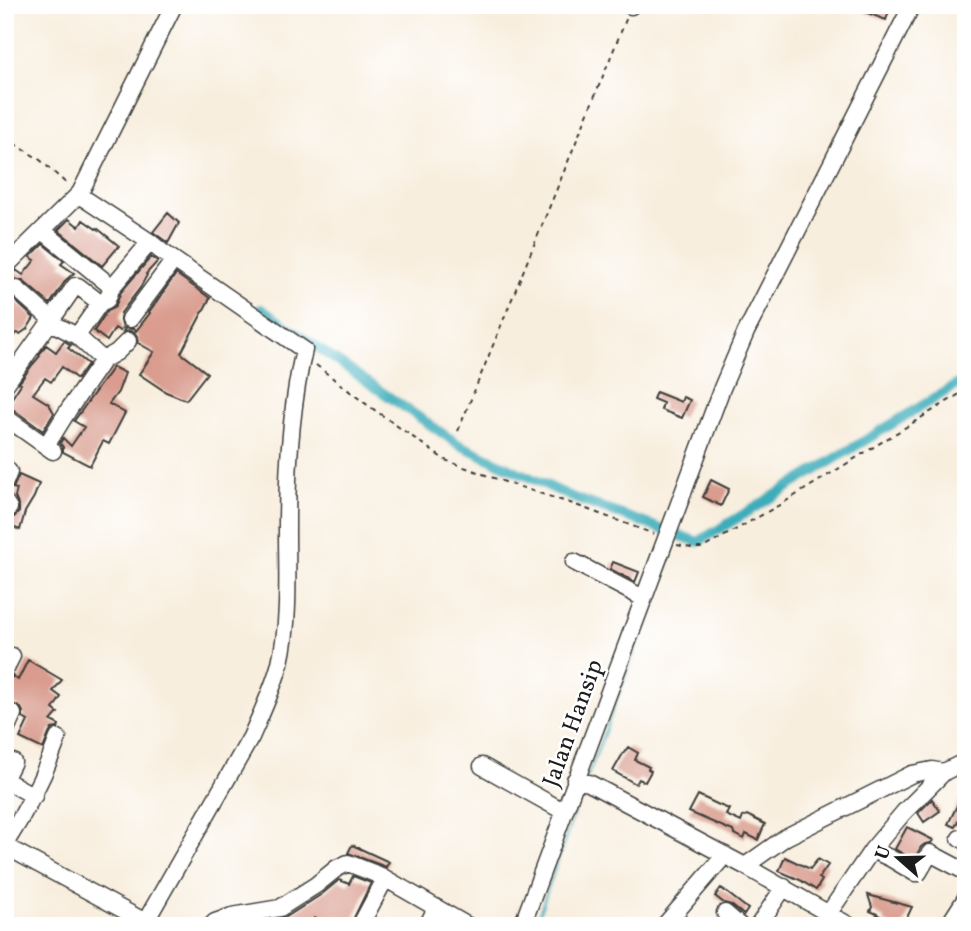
<svg xmlns="http://www.w3.org/2000/svg" width="971" height="931" font-family="Vollkorn,serif">
  <style>
    .lines { fill: none; stroke-linecap: round; stroke-linejoin: round }
    .stream { stroke: #3eadbb; stroke-width: 2.5 }
    .canal { stroke: #3eadbb; stroke-width: 10 }
    .building { fill: #d99c8e }
    .minor-casing { stroke: #3d3c39; stroke-width: 19 }
    .path { stroke: #3d3c39; stroke-width: 2; stroke-dasharray: 5 5; stroke-linecap: butt }
    .minor { stroke: #fff; stroke-width: 16 }
    .labels { text-anchor: middle; stroke-width: 5; stroke-linejoin: round; paint-order: stroke }
    .street-label { font-size: 24px; fill: #1c1c1c; stroke: #fff }
  </style>
  <rect width="100%" height="100%" fill="#fff"/>
  <filter id="ink" filterUnits="userSpaceOnUse"><feTurbulence type="fractalNoise" baseFrequency=".0143" numOctaves="2"/><feDisplacementMap in="SourceGraphic" scale="14" xChannelSelector="R" yChannelSelector="G"/><feConvolveMatrix kernelMatrix="1 2 1 2 8 2 1 2 1" color-interpolation-filters="sRGB"/></filter>
  <filter id="wash" filterUnits="userSpaceOnUse"><feTurbulence type="fractalNoise" baseFrequency=".00686" numOctaves="4" result="noise"/><feDisplacementMap in="SourceGraphic" scale="28" xChannelSelector="R" yChannelSelector="G"/><feGaussianBlur stdDeviation="1.57" result="paint"/><feColorMatrix in="noise" values="0 0 0 0 0 0 0 0 0 0 0 0 0 0 0 0 0 1.4 0 .05"/><feComposite in="paint" operator="in"/></filter>
  <g filter="url(#wash)">
    <rect width="100%" height="100%" fill="#f8eede"/>
    <g class="lines">
      <path class="stream" d="M587 778 663 579 677 535
        M535 926 583 787"/>
      <path class="canal" d="M261 309 458 444 574 498 698 542 966 379"/>
    </g>
    <g id="blocks">
      <path class="building" d="M865 5H891L886 20 862 11Z
        M168 213 179 223 168 243 153 232Z
        M69 219 79 227 83 220 96 229 97 228 119 246 102 266 58 230Z
        M43 244 64 261 61 264 74 273 66 280 50 304 23 281 14 279 10 282 7 286V293L34 318 27 329 20 334 17 333 5 349V277L12 275 16 270 23 275 35 260 30 257Z
        M151 257 158 261 146 274 147 275 140 288 121 313 120 318 123 327 120 331 115 328 107 341 94 331 107 311 115 307 121 292Z
        M176 274 210 298 181 353 207 373 186 400 166 392 139 374 154 352 138 343V338L135 333 130 331 123 332 125 328 133 329 136 331 150 313 149 312Z
        M64 341 71 345 68 348 88 364 77 379 62 367 51 382 45 378 33 394 49 404 54 413 43 431 11 408 6 407 21 384 19 383 33 364 40 356 39 355 46 345 56 352Z
        M113 367 125 373 118 392 109 404 125 413 109 444 103 441 90 466 63 452V447L60 443 63 438 71 446 84 427 74 421Z
        M656 392 681 402 683 397 690 400 682 418 661 410 663 403 653 399Z
        M19 475 39 484 34 497 25 512 20 530 5 524V518L14 517 19 512V507L15 497 17 489 13 488Z
        M711 480 729 489 721 506 703 497Z
        M613 562 639 572 635 582 610 569Z
        M28 660 62 680 53 691 61 697 53 709 58 713 51 721 59 725 58 728 52 729 49 734 43 749 20 738 28 721 23 718V712L21 708 5 700V686L9 679 13 676 18 680Z
        M628 747 638 753 635 760 649 767 648 769 651 771 645 782 639 779 636 784 613 771 621 757Z
        M966 787V817L961 815 955 827 948 824Z
        M698 795 719 805 729 809 726 815 741 822 743 817 747 815 765 824 758 840 746 834 744 839 734 834 733 831 689 812Z
        M932 799 940 811 924 822 918 813Z
        M907 827 933 840 931 843 925 844 921 847 914 860 895 849Z
        M352 845 389 862 386 867 348 853Z
        M785 857 810 869 818 859 828 865 819 878 822 880 816 890 800 880 779 871Z
        M353 876 371 883 350 926H330L323 921 314 918 310 926H261L263 921 286 917 322 894 339 880 349 884Z
        M721 888 748 909 744 915 731 905 724 903 715 896Z
        M868 895 912 907 903 926H892L883 921 884 919 877 914 870 911 872 907Z"/>
    </g>
  </g>
  <g filter="url(#ink)">
    <use href="#blocks" fill-opacity="0" stroke="#3d3c39" stroke-width="2"/>
    <g class="lines">
      <g class="minor-casing">
        <path id="minor" d="M631 6V5
          M79 195 150 242
          M43 231 112 287
          M5 267 80 193 174 5
          M17 289 52 320
          M130 319 174 260
          M50 322 75 286H78L100 303
          M77 336 103 360 117 352 128 341
          M5 385 50 322 77 336 100 303 107 300 112 287 150 242 161 251 304 350C290 409 287 470 287 530 287 574 290 620 280 663 274 687 261 714 251 737L143 926
          M5 417 53 451
          M46 446 69 409 103 360
          M5 467 9 472 5 482
          M5 502 9 508
          M574 562 643 598
          M5 670 12 656
          M5 710 13 714 5 732
          M482 766 563 811
          M5 778 13 762
          M5 780 34 796
          M575 780 589 783 745 866 850 926
          M960 838 966 841
          M5 844C27 810 44 776 58 738
          M5 846 153 926
          M872 850 890 858 915 873V871L918 873 919 872 930 853 966 872
          M745 866 786 837 912 774 932 770 944 772 966 761
          M725 913 740 926
          M211 926 215 922 232 916 280 908 316 885 337 868 348 863 381 876 468 926
          M360 926 385 879
          M427 926 436 908
          M522 926 722 388 746 332 912 5
          M664 926 725 855
          M758 926 784 887
          M820 926 872 850 904 812 944 772
          M948 926 966 898"/>
      </g>
      <path class="path" d="M5 138 39 159 68 185
        M316 365 362 401 445 460 502 481 573 504 654 534
        M458 431 627 17
        M677 545 691 548H703L783 503 966 390"/>
      <use href="#minor" class="minor"/>
    </g>
  </g>
  <g class="labels">
    <g class="street-label">
      <text transform="translate(572 723) rotate(-70)" y="8">Jalan Hansip</text>
    </g>
  </g>
  <rect width="971" height="931" fill="none" stroke="#fff" stroke-width="28"/>
  <g transform="translate(898 858) rotate(290)" stroke="#ffffff" stroke-width="5" paint-order="stroke">
  <path d="M0-5L12 26L0 18L-12 26Z" fill="#1c1c1c"/>
  <text y="-10" font-size="19" font-weight="bold" text-anchor="middle" fill="#1c1c1c">U</text>
  </g>
</svg>
